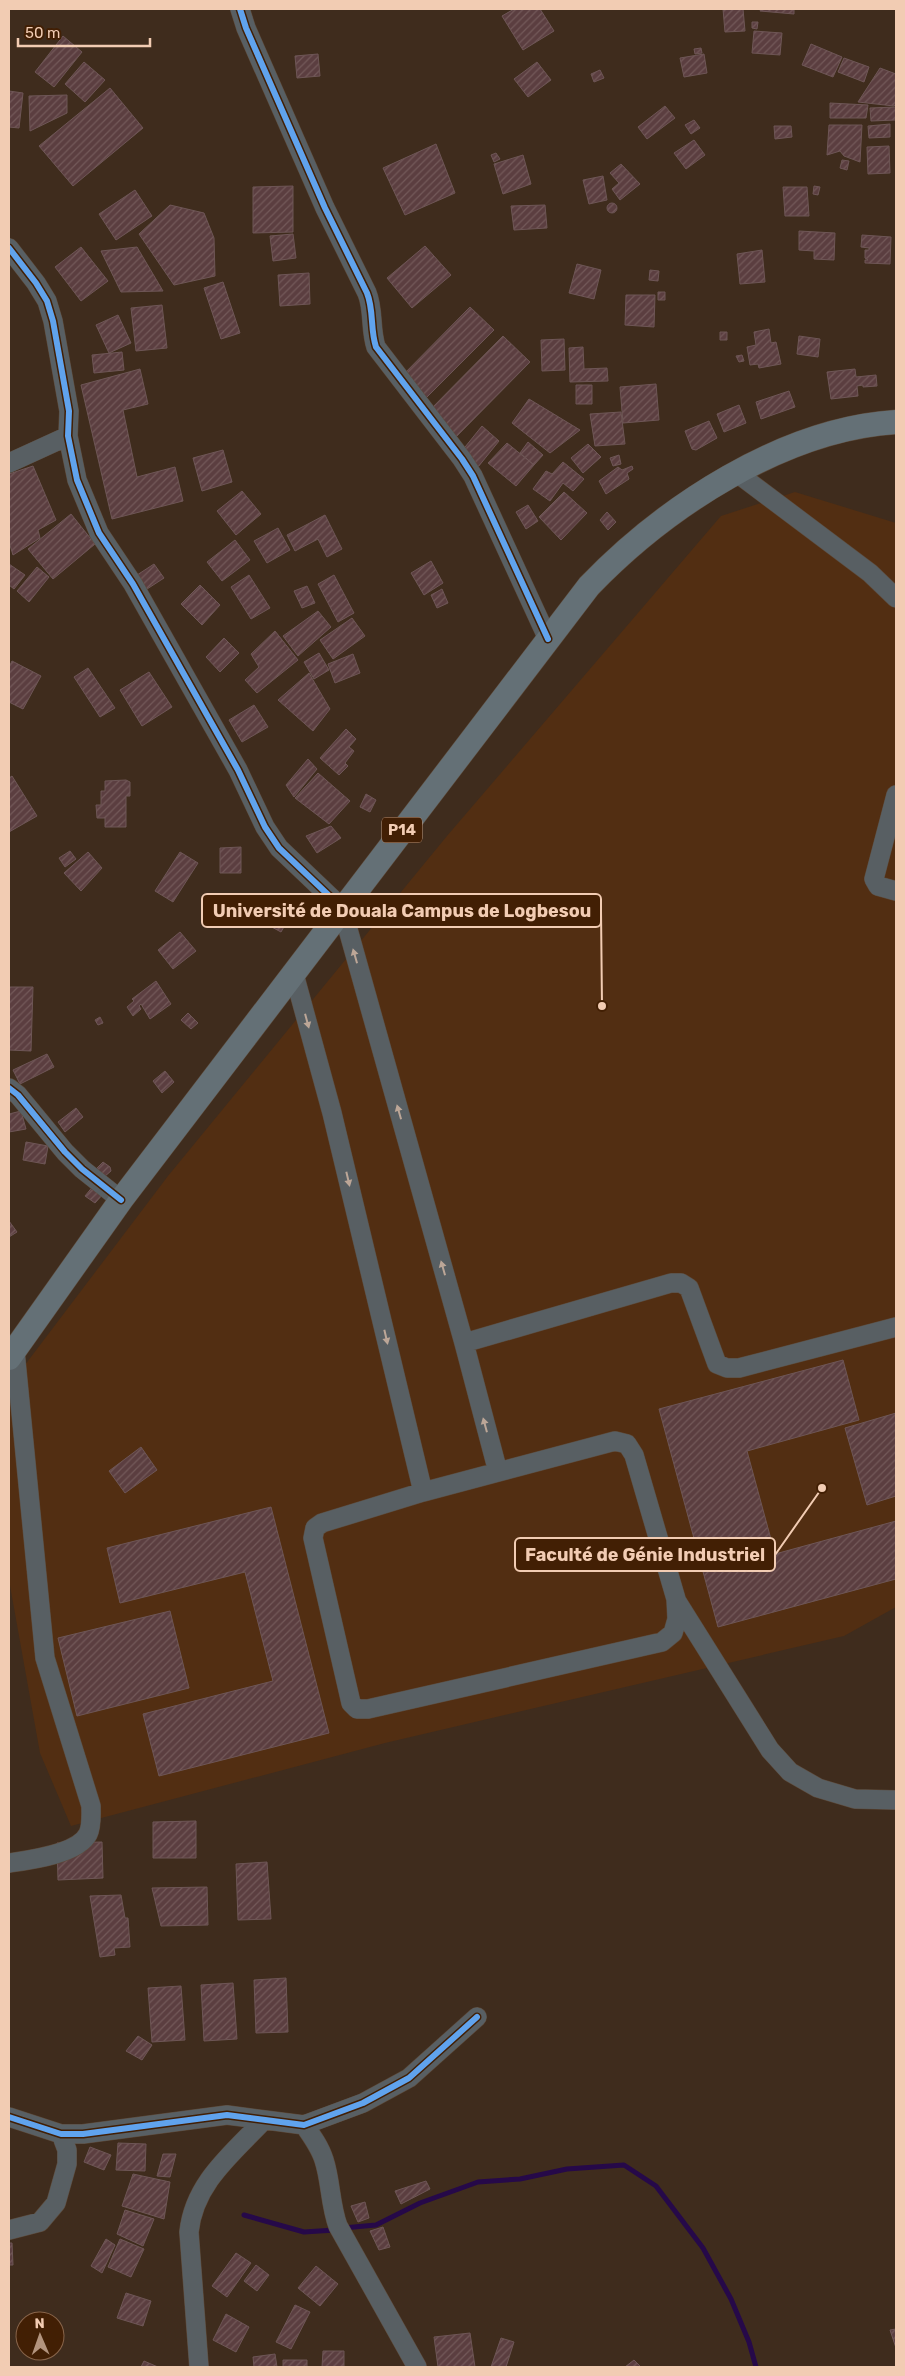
<svg xmlns="http://www.w3.org/2000/svg" width="905" height="2376" font-family="Rubik,sans-serif">
  <style>
    .built { fill: #522e12 }
    .lines { fill: none; stroke-linecap: round; stroke-linejoin: round }
    .stream { stroke: #260949; stroke-width: 5 }
    .building { fill: url(#building-hatch); stroke: #6e5656 }
    .minor-casing { stroke: #5d4a3a; stroke-width: 20 }
    .major-casing { stroke: #5d4a3a; stroke-width: 25 }
    .minor { stroke: #585f63; stroke-width: 19 }
    .major { stroke: #647076; stroke-width: 24 }
    .cycleway-casing { stroke: #421f04; stroke-width: 9 }
    .cycleway { stroke: #60a3ed; stroke-width: 6 }
    .oneway { fill: #bca697 }
    .labels { text-anchor: middle; stroke-width: 5; stroke-linejoin: round; paint-order: stroke }
    .shield { fill: #421f04; stroke: #bd987e; stroke-width: 1 }
    .shield-label { font-size: 15px; font-weight: bold; fill: #f2ccb3 }
    .leader { fill: none; stroke: #f2ccb3; stroke-width: 2 }
    .callout-dot { fill: #f2ccb3; stroke: #421f04; stroke-width: 2 }
    .callout { fill: #421f04; stroke: #f2ccb3; stroke-width: 2 }
    .callout-label { font-size: 18px; text-anchor: middle; font-weight: bold; fill: #f2ccb3 }
  </style>
  <defs>
    <pattern id="building-hatch" width="6" height="6" patternUnits="userSpaceOnUse" patternTransform="scale(1.25)"><rect width="6" height="6" fill="#5b3e40"/><path d="M-1 1l2-2M0 6l6-6M5 7l2-2" fill="none" stroke="#735959"/></pattern>
  </defs>
  <rect width="100%" height="100%" fill="#3f2c1d"/>
  <path class="built" d="M795 492 896 523V1607L844 1636 385 1743 71 1826 40 1753 9 1580V1386L168 1176 447 836 721 516Z"/>
  <g class="lines">
    <path class="stream" d="M244 2215 304 2232 335 2230
      M343 2228 376 2225 420 2203 478 2182 520 2179 567 2169 624 2165 656 2186 703 2248 731 2299 749 2342 756 2367"/>
  </g>
  <path class="building" d="M514 9H540L554 31 523 50 502 16Z
    M723 9H743L745 31 725 32Z
    M761 9H794V14L760 11Z
    M752 22H758L757 29 752 28Z
    M754 31 782 33 780 55 752 53Z
    M63 36 82 52 54 87 35 72Z
    M811 44 842 57 833 77 802 65Z
    M701 48 702 53 695 54 694 49Z
    M318 54 320 76 297 78 295 56Z
    M704 54 707 73 684 77 680 58Z
    M844 58 869 67 864 82 838 72Z
    M84 62 105 80 85 102 65 84Z
    M537 62 551 80 528 97 514 79Z
    M880 68 896 74V104L894 106 858 102Z
    M600 70 604 78 594 82 591 74Z
    M110 88 143 128 73 186 39 146Z
    M9 91 23 93 19 128 9 127Z
    M67 95V113L30 131 29 96Z
    M830 103 868 105 866 118H830Z
    M665 106 675 118 647 139 638 127Z
    M896 107V120L871 121 870 108Z
    M694 120 700 128 691 134 685 125Z
    M890 124V137L869 138 868 126Z
    M829 125H862L860 162 844 156 840 151 827 155Z
    M774 126H791L792 137 775 139Z
    M694 140 705 155 686 169 674 153Z
    M436 144 455 193 405 215 383 168Z
    M889 146 890 173 868 174 867 147Z
    M496 153 500 159 494 162 491 155Z
    M523 155 531 184 503 194 494 164Z
    M842 160 849 161 847 170 840 168Z
    M621 164 640 184 620 200 612 189 619 183 610 173Z
    M603 176 607 200 589 204 583 180Z
    M293 186V232L253 233V187Z
    M814 186 820 187 818 195 813 194Z
    M783 187H807L809 216H785Z
    M135 190 152 216 116 240 99 214Z
    M607 208a5 5 0 1 1 10 0a5 5 0 1 1-10 0Z
    M170 205 204 213 214 238 215 276 174 285 139 234Z
    M545 205 547 228 514 230 511 206Z
    M799 231 835 233 834 260 814 259V251L799 250Z
    M293 234 296 258 273 261 270 236Z
    M862 235 891 237 890 264 865 263V260H868L865 258V250H869V248L861 247Z
    M425 246 451 275 412 308 387 278Z
    M81 247 108 281 81 301 55 267Z
    M137 247 163 291 121 292 101 251Z
    M762 250 765 282 740 284 737 254Z
    M577 264 601 270 594 299 569 293Z
    M650 270 659 271 658 281 649 280Z
    M309 273 310 304 280 306 278 275Z
    M223 282 240 333 221 339 204 288Z
    M658 292H665V300H658Z
    M626 295H655L654 327 625 325Z
    M162 305 167 348 136 351 131 308Z
    M470 307 494 330 417 407 394 384Z
    M118 315 131 343 109 353 96 325Z
    M769 329 771 343 776 342 781 364 759 368 758 364 750 365 747 347 756 345 754 332Z
    M720 332H727V340H720Z
    M503 336 530 362 450 443 423 417Z
    M799 336 820 339 818 357 797 354Z
    M564 339 565 370 542 371 541 340Z
    M583 347 584 369 607 368 608 381 570 382 569 348Z
    M122 352 124 370 94 373 92 355Z
    M742 355 744 361 739 362 736 356Z
    M140 369 148 404 123 410 137 477 175 467 183 501 112 519 81 385Z
    M855 369 856 377 876 375 877 386 863 387V385L857 386 858 396 831 399 827 372Z
    M656 384 659 420 623 423 620 387Z
    M576 385H592V404H576Z
    M789 391 795 407 761 419 756 402Z
    M529 399 580 430 550 453 512 423Z
    M739 405 746 423 724 432 717 414Z
    M621 412 625 444 595 446 590 414Z
    M709 421 717 438 696 450 692 449 685 431Z
    M482 426 499 441 478 467 461 452Z
    M528 442 543 455 534 465 520 453Z
    M507 443 534 465 516 486 488 463Z
    M588 444 601 457 583 473 571 458Z
    M223 450 232 482 202 491 193 458Z
    M619 455 621 464 613 466 610 458Z
    M563 462 584 479 573 491 563 483 550 501 533 489 546 471 552 474Z
    M33 466 56 520 38 530 40 538 13 555 9 542V474Z
    M632 466 633 469 627 473 629 479 606 494 599 481 618 467 622 470Z
    M242 491 261 514 236 535 217 511Z
    M564 492 587 513 561 540 539 517Z
    M528 505 538 521 526 529 516 512Z
    M607 512 616 522 608 530 600 520Z
    M71 514 95 544 53 579 28 549Z
    M325 515 342 549 327 557 318 539 295 551 287 535Z
    M278 528 290 550 267 563 254 541Z
    M235 540 250 560 222 581 207 562Z
    M431 561 443 583 424 595 411 573Z
    M9 564 25 575 14 589 9 585Z
    M154 564 164 578 144 591 134 577Z
    M37 567 49 577 29 602 17 591Z
    M249 575 270 608 251 619 231 587Z
    M334 575 354 613 338 622 318 584Z
    M200 585 220 605 202 625 181 604Z
    M307 586 315 603 302 608 294 591Z
    M442 589 448 603 437 608 431 595Z
    M318 611 331 627 298 656 283 636Z
    M352 618 365 636 333 659 320 640Z
    M275 631 298 660 257 693 245 680 259 667 251 654Z
    M224 638 239 653 220 672 206 657Z
    M319 653 329 670 314 679 304 662Z
    M353 654 360 673 335 683 328 664Z
    M12 661 41 676 23 709 9 702V667Z
    M88 668 115 708 100 717 74 677Z
    M149 672 172 707 142 726 120 690Z
    M309 673 330 709 313 731 278 700Z
    M254 705 268 727 242 742 229 720Z
    M346 729 356 739 349 747 354 751 345 763 348 766 339 775 320 758Z
    M308 759 317 769 294 797 286 785Z
    M318 773 350 801 329 824 295 798Z
    M12 776 37 816 9 832V778Z
    M126 780 130 782V796H126V827H105V818H97L96 805H101V791H105V781Z
    M366 794 376 800 370 812 360 807Z
    M331 826 341 838 317 853 306 836Z
    M241 847V873H220V848Z
    M70 851 76 859 65 867 59 858Z
    M88 852 102 868 81 891 64 873Z
    M180 852 198 863 173 902 155 891Z
    M276 911 289 918 281 932 268 925Z
    M180 932 196 951 173 969 158 950Z
    M156 981 171 1004 150 1019 141 1004 139 1006 141 1009 133 1016 127 1007 134 1001 132 999Z
    M9 987H33L31 1051 9 1050Z
    M188 1013 198 1023 191 1029 181 1020Z
    M100 1017 103 1023 98 1025 95 1020Z
    M47 1054 54 1067 20 1084 13 1070Z
    M165 1071 174 1082 162 1093 153 1081Z
    M76 1108 83 1117 65 1132 58 1122Z
    M21 1111 26 1129 9 1132V1114Z
    M26 1142 48 1146 45 1164 23 1160Z
    M103 1162 110 1167 111 1171 104 1177 95 1170Z
    M94 1185 104 1193 95 1203 85 1196Z
    M9 1221 17 1232 9 1237Z
    M843 1360 859 1420 747 1451 775 1554 896 1521V1579L718 1627 659 1409Z
    M896 1413V1496L867 1505 845 1428Z
    M141 1447 157 1470 125 1493 109 1471Z
    M271 1507 329 1733 159 1776 143 1714 273 1681 245 1572 120 1603 107 1548Z
    M170 1611 189 1688 77 1716 58 1638Z
    M196 1821V1858H153V1822Z
    M102 1842 103 1878 58 1880 57 1843Z
    M267 1862 271 1919 238 1920 236 1864Z
    M207 1887 208 1925 161 1926 152 1888Z
    M121 1895 125 1918H128L130 1947 114 1948 115 1955 100 1957 90 1896Z
    M286 1978 288 2032 256 2033 254 1980Z
    M233 1983 237 2039 204 2041 201 1985Z
    M181 1986 185 2040 152 2042 148 1988Z
    M138 2036 152 2045 142 2060 126 2051Z
    M118 2143 146 2144 145 2171 116 2170Z
    M90 2147 111 2155 104 2170 84 2162Z
    M163 2154H176L170 2177 157 2176Z
    M133 2174 170 2182 164 2219 122 2206Z
    M426 2181 430 2189 401 2204 395 2191Z
    M365 2202 369 2218 358 2222 351 2206Z
    M125 2210 154 2219 143 2246 117 2234Z
    M383 2227 390 2247 379 2250 370 2231Z
    M106 2239 115 2245 102 2273 91 2266Z
    M120 2239 144 2249 131 2277 108 2267Z
    M9 2243H12L13 2265H9Z
    M236 2253 251 2263 227 2297 212 2286Z
    M256 2265 269 2275 257 2291 244 2281Z
    M316 2266 338 2284 320 2306 298 2288Z
    M126 2293 151 2301 143 2326 117 2318Z
    M295 2305 310 2312 291 2349 276 2342Z
    M226 2314 249 2327 236 2352 213 2340Z
    M896 2329V2348L890 2330Z
    M470 2333 475 2367H438L434 2337Z
    M501 2338 514 2342 506 2367H491Z
    M323 2351H344V2367H322Z
    M275 2354 277 2367H254L253 2357Z
    M283 2360H307V2367H283Z
    M634 2360 641 2367H625Z
    M144 2361 158 2367H141Z"/>
  <g class="lines">
    <g class="minor-casing">
      <path id="minor" d="M240 9 246 28 325 208 367 293C374 310 370 329 376 347L462 459 473 476 548 639
        M9 248 36 283 47 301 53 321 69 411 68 436 77 480 99 533 133 584 238 770 265 827 279 848 342 908 464 1343 498 1472
        M9 463 68 436
        M737 473 870 573 896 598
        M896 795 874 879 878 886 896 891
        M294 974 332 1113 423 1492
        M9 1088 18 1095 65 1152 82 1169 121 1200
        M464 1343 671 1283H681L689 1288 717 1364 727 1368H739L896 1327
        M615 1441 627 1444 634 1455 676 1599 677 1619 673 1633 662 1642 368 1709H357L351 1703 313 1538 315 1528 322 1523 423 1492Z
        M676 1600 770 1750 790 1772 818 1788 855 1799 896 1800
        M9 1863C30 1860 78 1854 88 1834 92 1826 91 1815 91 1806L45 1658 15 1351
        M9 2117 61 2134H83L227 2115 304 2125 363 2103 409 2078 477 2017
        M304 2125C312 2136 320 2147 324 2160 331 2181 330 2205 338 2226L417 2367
        M9 2230 40 2222 56 2203 67 2164V2150L61 2134
        M199 2367 189 2232C194 2183 232 2154 264 2120"/>
    </g>
    <g class="major-casing">
      <path id="major" d="M9 1358 121 1200 589 586C665 507 783 429 896 422"/>
    </g>
    <use href="#minor" class="minor"/>
    <use href="#major" class="major"/>
    <g class="cycleway-casing">
      <path id="cycleway" d="M240 9 246 28 325 208 367 293C374 310 370 329 376 347L462 459 473 476 548 639
        M9 248 36 283 47 301 53 321 69 411 68 436 77 480 99 533 133 584 238 770 265 827 279 848 342 908
        M9 1088 18 1095 65 1152 82 1169 121 1200
        M9 2117 61 2134H83L227 2115 304 2125 363 2103 409 2078 477 2017"/>
    </g>
    <use href="#cycleway" class="cycleway"/>
  </g>
  <defs><path id="oneway-solid" d="M-6-.8H1V-3.2L6.5 0L1 3.2V.8H-6Z" transform="scale(1.25)"/></defs>
  <g class="oneway">
    <use href="#oneway-solid" transform="translate(355 956) rotate(-106)"/>
    <use href="#oneway-solid" transform="translate(307 1021) rotate(75)"/>
    <use href="#oneway-solid" transform="translate(399 1112) rotate(-106)"/>
    <use href="#oneway-solid" transform="translate(348 1179) rotate(77)"/>
    <use href="#oneway-solid" transform="translate(443 1268) rotate(-106)"/>
    <use href="#oneway-solid" transform="translate(386 1337) rotate(77)"/>
    <use href="#oneway-solid" transform="translate(485 1425) rotate(-105)"/>
  </g>
  <g class="labels">
    <rect class="shield" x="382" y="817.5" width="40" height="25" rx="4"/>
    <g class="shield-label">
      <text x="402" y="835">P14</text>
    </g>
  </g>
  <path class="leader" d="M602 1006L601 911M822 1488L775 1555"/>
  <g class="callout-dot">
    <circle cx="602" cy="1006" r="5"/>
    <circle cx="822" cy="1488" r="5"/>
  </g>
  <g class="callout">
    <rect x="202" y="894" width="399" height="33" rx="5"/>
    <rect x="515" y="1538" width="260" height="33" rx="5"/>
  </g>
  <g class="callout-label">
    <text x="402" y="917">Université de Douala Campus de Logbesou</text>
    <text x="645" y="1561">Faculté de Génie Industriel</text>
  </g>
  <rect width="905" height="2376" fill="none" stroke="#f2ccb3" stroke-width="20"/>
  <g transform="translate(40 2336) rotate(358)"><circle r="24" fill="#421f04" stroke="#88644a"/>
  <path d="M0-4L9 19L0 12L-9 19Z" fill="#b3947e"/>
  <text y="-8" font-size="14" font-weight="bold" text-anchor="middle" fill="#f2ccb3">N</text>
  </g>
  <path d="M18 38v8h132v-8" fill="none" stroke="#f2ccb3" stroke-width="2.5"/>
  <text x="25" y="38" font-size="15" fill="#f2ccb3" stroke="#421f04" stroke-width="4" paint-order="stroke">50 m</text>
</svg>
